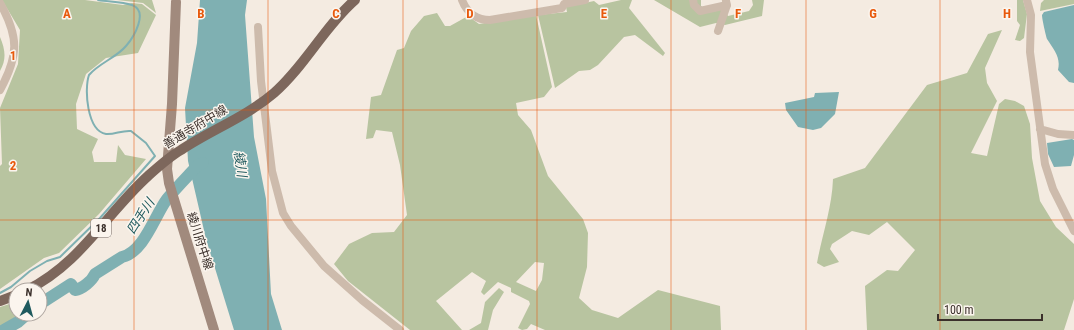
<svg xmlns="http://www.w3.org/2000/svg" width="1074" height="330" font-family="'Roboto Condensed','Noto Sans JP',sans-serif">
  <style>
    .green { fill: #b8c4a0; fill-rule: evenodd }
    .water { fill: #7fb0b2 }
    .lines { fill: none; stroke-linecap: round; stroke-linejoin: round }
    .stream { stroke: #7fb0b2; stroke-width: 2 }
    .river { stroke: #7fb0b2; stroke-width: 12 }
    .street { stroke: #cdbbac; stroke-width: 8 }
    .secondary { stroke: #a18a7d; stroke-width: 10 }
    .primary { stroke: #7d675c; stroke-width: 10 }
    .grid { fill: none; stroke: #e8590c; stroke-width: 1; stroke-opacity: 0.55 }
    .labels { text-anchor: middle; stroke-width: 3; stroke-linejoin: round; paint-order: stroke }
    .shield { fill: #fbf5ee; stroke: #756b66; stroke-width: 1 }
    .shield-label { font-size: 11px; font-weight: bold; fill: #3b302b }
    .street-label { font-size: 12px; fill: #3b302b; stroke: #fbf5ee }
    .water-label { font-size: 13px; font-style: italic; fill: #1f5a5e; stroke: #fbf5ee }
    .grid-label { font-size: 13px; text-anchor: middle; font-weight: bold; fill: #e8590c; stroke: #fbf5ee; stroke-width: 3; stroke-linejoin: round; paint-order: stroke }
  </style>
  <rect width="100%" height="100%" fill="#f4ebe1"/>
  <path class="green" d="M2 0H85L123 5 132 3 142 4 156 15 138 53 106 58 86 74 76 104 77 129 98 139 92 152 94 162H116L118 145 125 155 146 159 99 214 59 253 44 258 0 289V166L2 164 0 108 18 64 20 30Z
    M117 0H152L156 13 143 3Z
    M621 0H632L629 8 665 53 663 56 635 35 624 37 598 65 590 70 579 71 555 88 538 15 567 12 566 7 594 1 599 5Z
    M654 0H701V6L712 12 723 9 728 16 749 11 753 5 752 0H764L762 16 725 25 716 23 700 27Z
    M1017 0H1023L1027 14 1024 38 1020 41 1015 40 1020 25 1017 21Z
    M1044 0H1074V4L1040 11 1041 3Z
    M437 13 445 26H450L468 16 479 24 536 15 552 87 544 97 516 103 518 115 531 130 548 176 583 219 588 233 587 267 579 298 592 310 618 318 658 290 720 306 721 330H545L531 324 527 329 522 330 518 328 530 304 529 301 511 292V288L498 282 484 295 481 292 486 281 472 272 436 301 462 330H410L348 281 334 264 349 244 372 233 394 232 407 215 400 165 392 132 376 130 373 138 366 139 371 97 381 95 397 50 404 48 411 31 424 16ZM535 262 544 263 542 280 536 291 516 282Z
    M1002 30 985 68 987 83 997 101 971 153 987 156 999 104 1005 99 1015 101 1024 106 1030 124 1032 158 1040 201 1056 227 1074 244V299L1064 330H867L865 286 887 270 898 271 915 250 887 222 869 235 852 231 832 244 830 249 839 262 824 267 817 263C822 235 832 208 833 179L865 168 927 85 967 73 988 34Z
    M0 37C5 49 7 59 0 71Z
    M499 288 504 292 493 310 488 330H469L481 323 485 302Z
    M16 302V314H20L0 327V307Z"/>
  <path class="water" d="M200 0H247L245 15 254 137 266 199 271 294 282 330H234L206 239 188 161 185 108 197 43Z
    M1074 5V83L1069 82 1058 70C1061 57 1054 50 1047 39 1046 36 1042 19 1042 15L1044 12Z
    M839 92 835 114 821 128 813 130 798 127 786 110 785 103 814 97 815 93Z
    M1072 139 1074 140V155L1071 166 1054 167 1048 154 1047 143Z"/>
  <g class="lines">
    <path class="stream" d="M0 293 11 287 30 271 47 261 60 257 100 218 155 156 146 143 131 131C122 130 114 135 106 134 87 131 84 89 89 75 99 63 116 58 126 46 134 37 149 11 132 5 121 1 109 2 98 0"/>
    <path class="river" d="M40 304 71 284 75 290C82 289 92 281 95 274L122 257C144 252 155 215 167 199 177 187 188 176 198 165L203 163
      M4 330 18 322 27 314"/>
    <path class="street" d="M462 0C467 13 477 20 490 20L562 8 564 4 585 0
      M693 0 694 5 700 11 727 5
      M1027 0 1031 15 1030 52 1045 164 1053 189 1074 231
      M0 3C19 37 19 55 0 90
      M258 27 261 81 272 171 283 213 291 226 324 266 362 300 400 330
      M718 31 727 5 726 1
      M1040 129 1058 134 1073 135"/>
    <path class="secondary" d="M176 2 172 104 167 169 169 183 214 330"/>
    <path class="primary" d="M27 290C80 264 106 214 148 176 158 167 169 157 181 150 211 130 246 117 274 93 305 66 324 27 355 0
      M0 301 16 295"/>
  </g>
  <path class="grid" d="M134 0V330M268 0V330M403 0V330M537 0V330M671 0V330M806 0V330M940 0V330M0 110H1074M0 220H1074"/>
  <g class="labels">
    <rect class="shield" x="91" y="219" width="20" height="18" rx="3"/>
    <g class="shield-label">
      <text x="101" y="232">18</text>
    </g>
    <g class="street-label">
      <text transform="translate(195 127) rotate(-31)" y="4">善通寺府中線</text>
      <text transform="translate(200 241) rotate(72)" y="4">綾川府中線</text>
    </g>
    <g class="water-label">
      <text transform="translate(241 164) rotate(82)" y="5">綾川</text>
      <text transform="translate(140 216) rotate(-57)" y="5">四手川</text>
    </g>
  </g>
  <g class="grid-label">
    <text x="67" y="18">A</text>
    <text x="201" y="18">B</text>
    <text x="336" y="18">C</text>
    <text x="470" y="18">D</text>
    <text x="604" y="18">E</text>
    <text x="738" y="18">F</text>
    <text x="873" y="18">G</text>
    <text x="1007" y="18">H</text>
    <text x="13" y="60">1</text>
    <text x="13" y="170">2</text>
  </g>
  <g transform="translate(28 302) rotate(6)"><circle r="19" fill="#fbf5ee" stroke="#aea6a0"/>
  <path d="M0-3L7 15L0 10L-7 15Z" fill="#1f5a5e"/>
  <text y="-6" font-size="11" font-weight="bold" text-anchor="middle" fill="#3b302b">N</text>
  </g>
  <path d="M938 314v6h104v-6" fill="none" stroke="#3b302b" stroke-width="2"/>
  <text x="944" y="314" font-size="12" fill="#3b302b" stroke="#fbf5ee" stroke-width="3" paint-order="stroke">100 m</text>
</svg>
